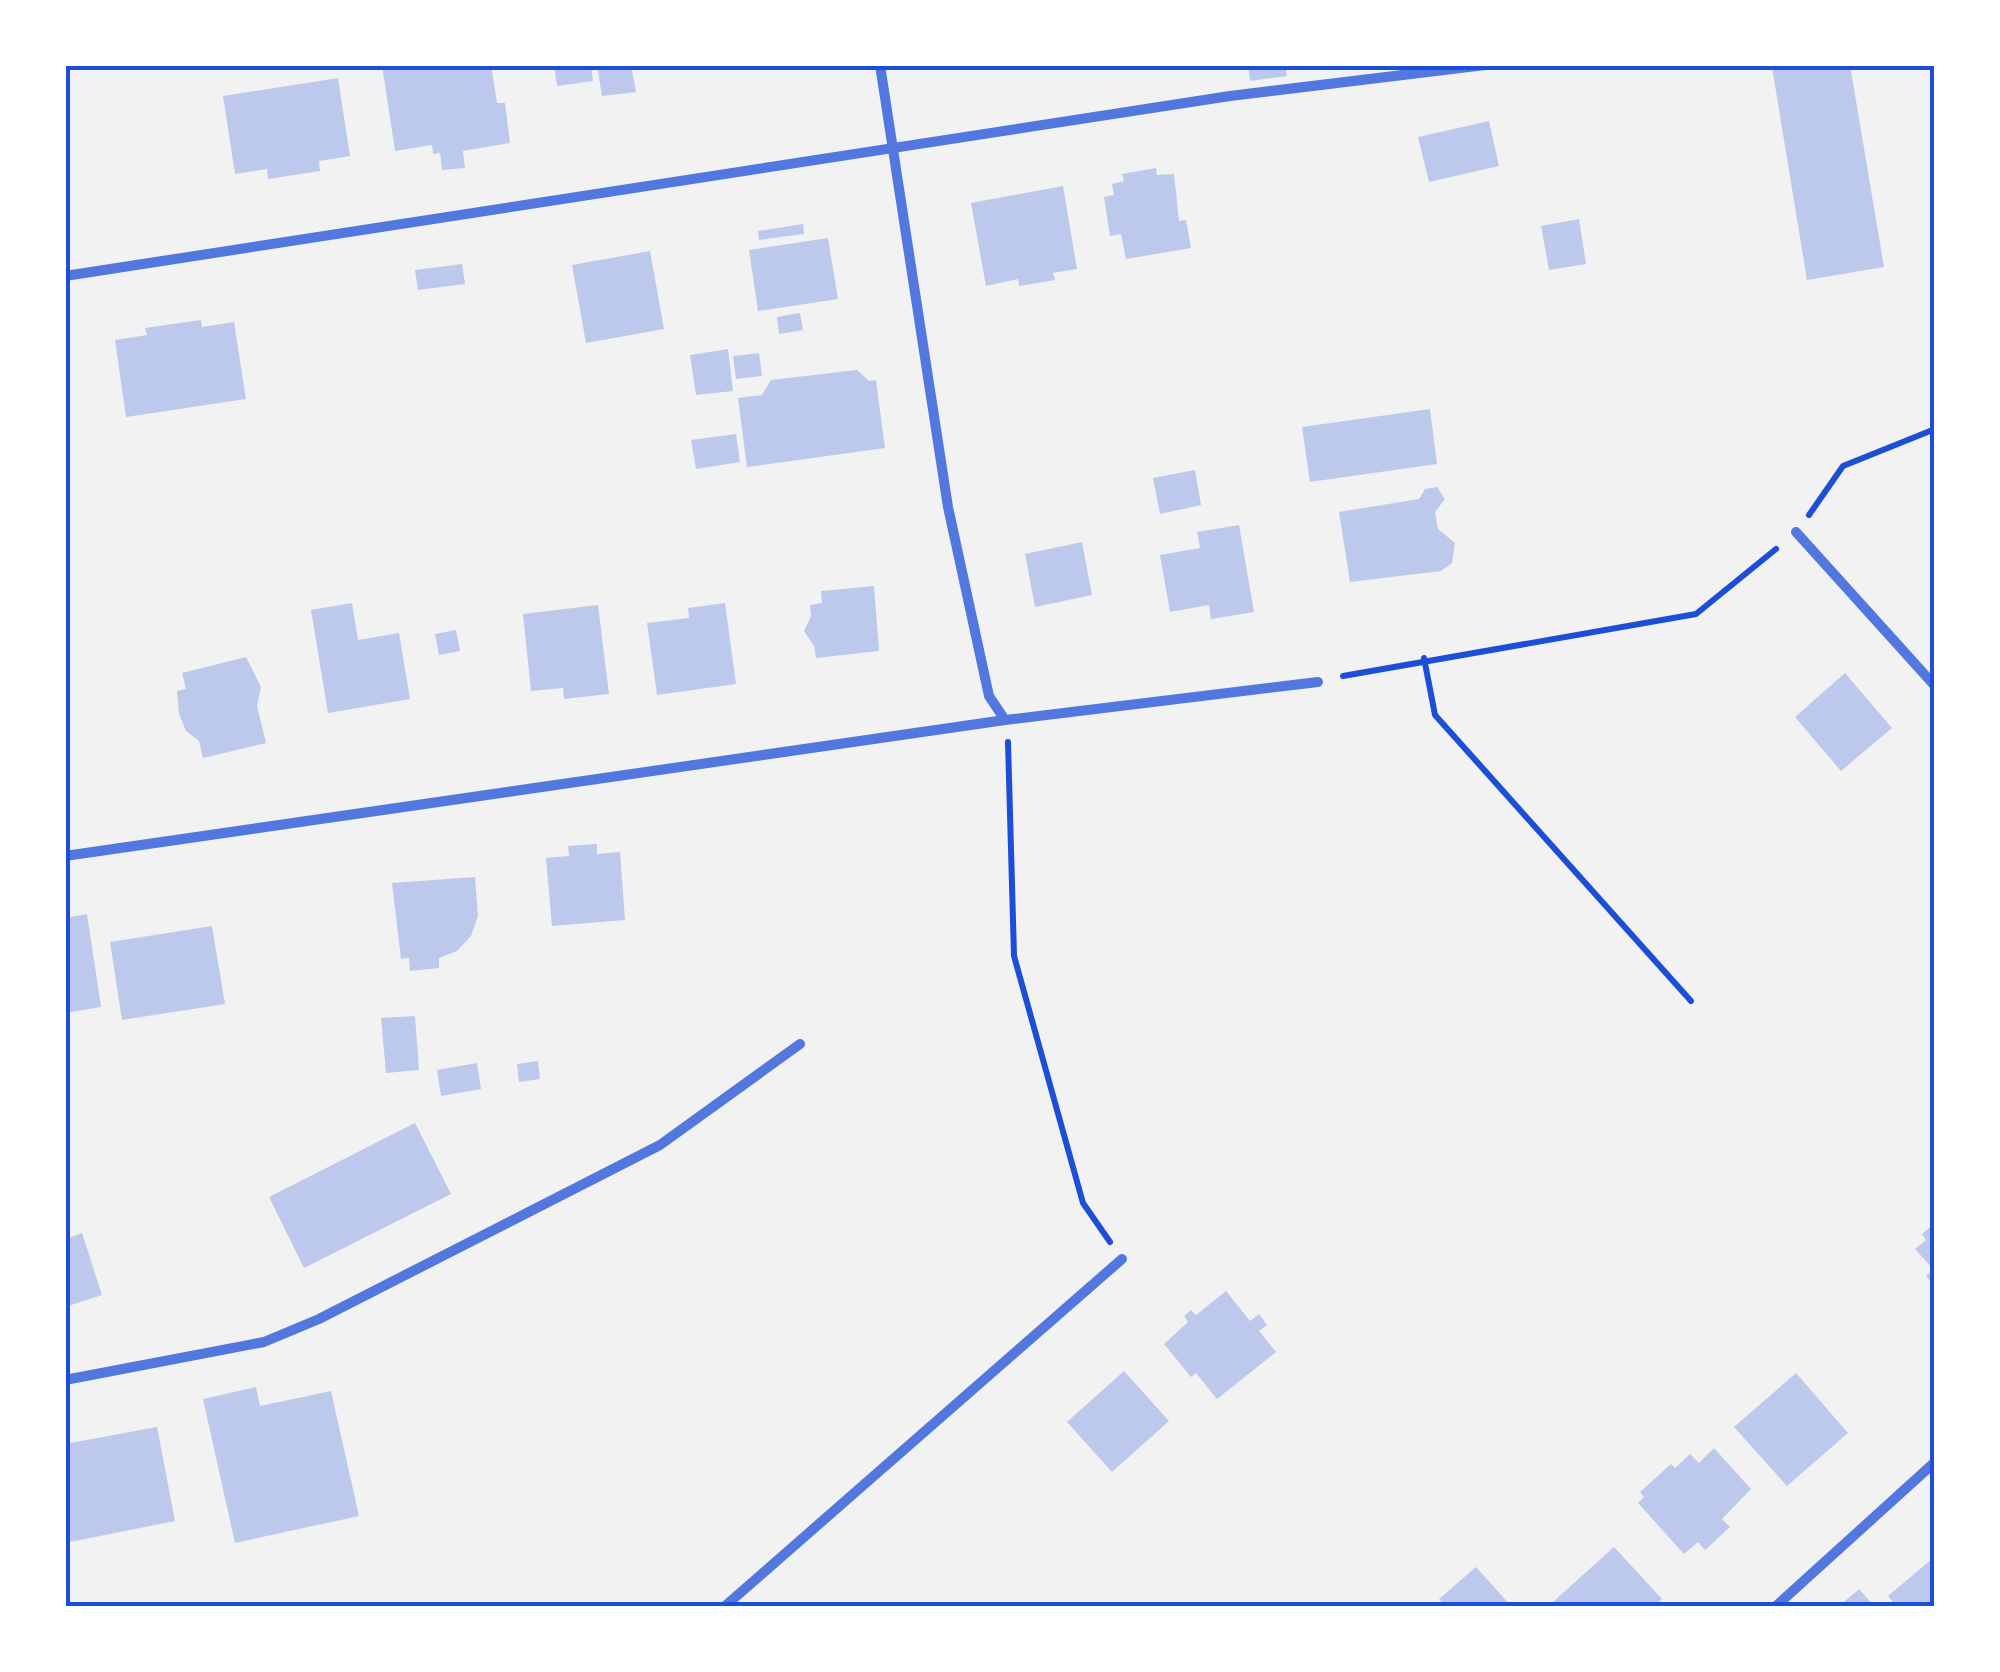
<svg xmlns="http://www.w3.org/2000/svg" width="2000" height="1672" font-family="Lato,sans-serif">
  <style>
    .building { fill: #bdc9ec }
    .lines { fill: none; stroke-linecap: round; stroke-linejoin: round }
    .path { stroke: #1d4ed8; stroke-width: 6 }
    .minor { stroke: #5277de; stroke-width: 10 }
    .neatline { fill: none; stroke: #1d4ed8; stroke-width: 4 }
  </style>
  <rect width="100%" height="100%" fill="#f2f2f2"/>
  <path class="building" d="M382 65H491L497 103H505L510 143 463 151 465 168 442 170 440 153 433 154 432 145 395 151Z
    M554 65H591L593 81 557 86Z
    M597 65H631L636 92 602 96Z
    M1248 65H1285L1287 76 1250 81Z
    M1785 65H1850L1884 267 1807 280 1772 67Z
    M338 78 350 156 319 161 320 171 268 179 267 169 235 174 223 96Z
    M1489 121 1499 166 1429 182 1418 137Z
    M1156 168 1157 175 1174 174 1179 221 1186 220 1191 248 1126 259 1121 234 1110 236 1104 197 1114 195 1112 184 1124 181 1122 174Z
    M1063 186 1077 269 1053 273 1055 280 1019 286 1018 279 986 286 971 203Z
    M1579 219 1586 264 1549 270 1541 226Z
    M803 224 804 234 759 240 758 231Z
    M828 238 838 299 758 311 749 250Z
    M650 251 664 329 586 343 572 265Z
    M462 264 465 284 418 290 415 270Z
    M800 313 803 330 779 334 777 317Z
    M201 320 202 327 234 322 246 399 126 417 115 340 147 335 145 328Z
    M728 349 733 391 696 395 690 355Z
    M759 353 762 376 736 379 733 356Z
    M857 370 869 381 876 380 885 448 747 467 738 398 762 395 771 380Z
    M1430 409 1437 464 1310 482 1302 427Z
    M736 434 740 462 696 469 691 440Z
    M1195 470 1201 505 1160 514 1153 478Z
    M1437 487 1445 499 1435 512 1438 529 1455 543 1452 563 1441 571 1350 582 1339 512 1419 499 1425 489Z
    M1239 525 1254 612 1211 619 1209 605 1170 612 1160 555 1200 548 1197 532Z
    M1082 542 1092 595 1035 607 1025 554Z
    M874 586 879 651 816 658 814 646 804 631 811 616 810 605 822 603 821 591Z
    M352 603 358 640 399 633 410 699 328 713 311 610Z
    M725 603 736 684 657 695 647 623 689 618 688 608Z
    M598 605 609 694 564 699 563 688 531 691 523 614Z
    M456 630 460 651 439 655 435 634Z
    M246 657 261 687 257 706 266 743 203 758 199 741 186 731 179 714 177 691 186 689 182 673Z
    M1845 673 1892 728 1841 771 1795 717Z
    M597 844V854L620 852 625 920 552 926 546 858 569 856 568 846Z
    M475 877 478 916 471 936 457 951 439 958V968L410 971 409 958 401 959 392 883Z
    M87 914 101 1007 65 1013V918Z
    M212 926 225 1004 122 1020 110 942Z
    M415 1016 419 1070 386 1073 381 1018Z
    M538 1061 540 1079 519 1082 517 1064Z
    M477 1063 481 1089 441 1096 437 1070Z
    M415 1123 451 1194 304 1268 269 1197Z
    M1935 1223V1287L1926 1276 1933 1269 1915 1249 1926 1240 1922 1234Z
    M82 1233 102 1295 65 1307V1239Z
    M1226 1291 1250 1321 1259 1314 1267 1325 1259 1331 1276 1352 1217 1399 1196 1373 1191 1377 1164 1344 1188 1322 1184 1316 1191 1310 1196 1315Z
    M1124 1371 1169 1421 1112 1472 1067 1422Z
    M1796 1373 1848 1433 1787 1486 1734 1427Z
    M256 1387 260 1406 331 1391 359 1516 235 1543 203 1399Z
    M157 1427 175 1521 65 1543V1444Z
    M1714 1448 1751 1489 1722 1519 1730 1527 1705 1550 1698 1542 1684 1554 1638 1503 1644 1497 1640 1492 1671 1464 1675 1468 1690 1454 1699 1463Z
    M1614 1547 1662 1599 1653 1607H1560L1554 1601Z
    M1933 1558 1935 1607H1897L1888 1596Z
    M1476 1567 1512 1607H1447L1439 1599Z
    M1859 1589 1875 1607H1838Z"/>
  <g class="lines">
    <path class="path" d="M1809 515 1843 466 1935 429
      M1424 658 1435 715 1691 1001
      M1343 676 1696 614 1776 549
      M1008 742 1014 956 1083 1203 1110 1242"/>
    <path class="minor" d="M880 65 948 507 989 696 1005 720 1318 682
      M65 276 1230 96 1485 65
      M1796 532 1935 686
      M65 856 1005 720
      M65 1380 264 1342 319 1319 660 1145 800 1044
      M724 1607 1122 1259
      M1775 1607 1935 1462"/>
  </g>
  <rect width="2000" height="1672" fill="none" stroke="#ffffff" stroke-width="135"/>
  <rect x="68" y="68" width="1864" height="1536" class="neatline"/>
</svg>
